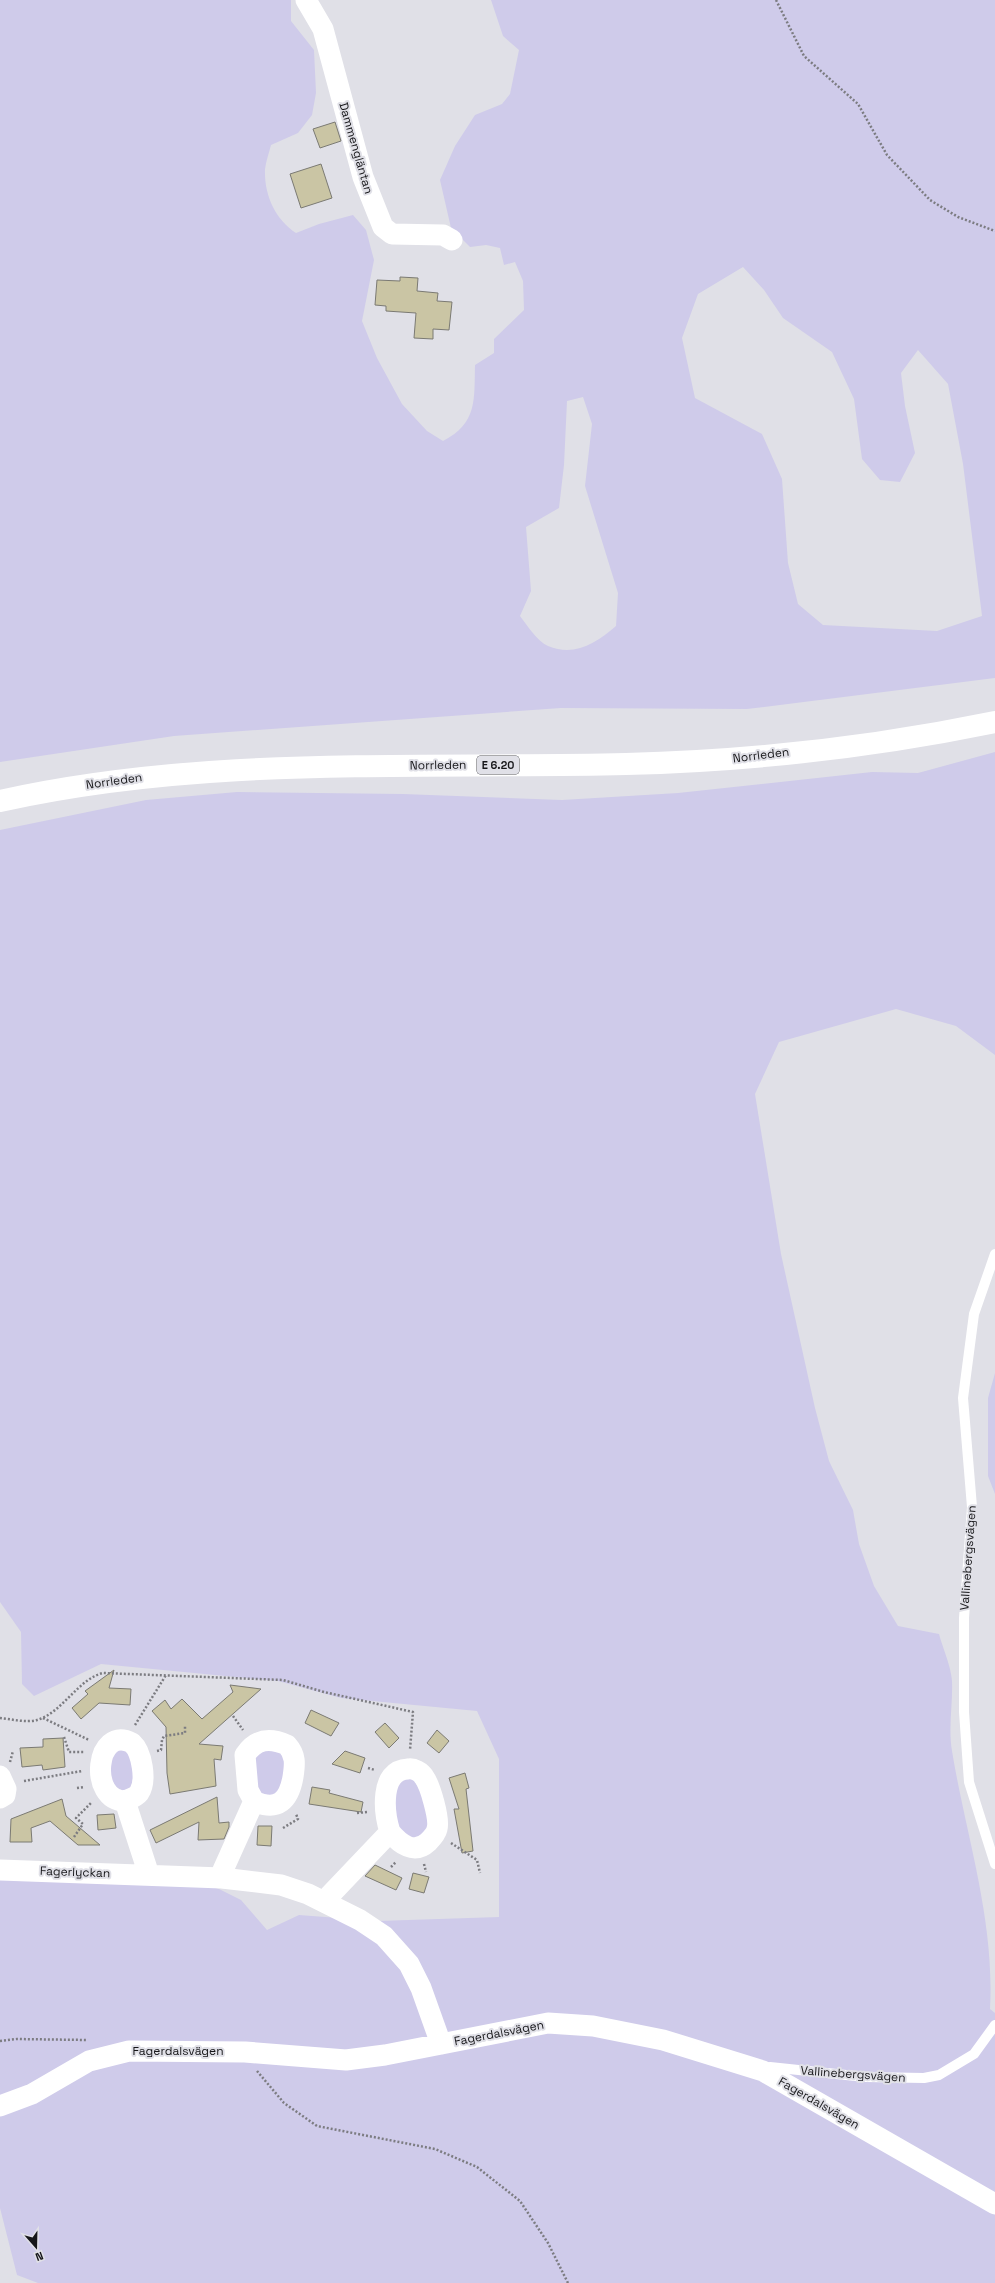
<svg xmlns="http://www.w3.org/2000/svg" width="995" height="2283" font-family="'Space Grotesk',sans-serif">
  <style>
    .green { fill: #cfcbea; fill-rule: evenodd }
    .building { fill: #cac5a4; stroke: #7b7a73 }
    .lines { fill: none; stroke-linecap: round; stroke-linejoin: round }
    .path { stroke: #7c7c81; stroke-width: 2.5; stroke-dasharray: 2 2; stroke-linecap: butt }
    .service { stroke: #fff; stroke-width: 10 }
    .minor { stroke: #fff; stroke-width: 21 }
    .trunk { stroke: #fff; stroke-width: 22 }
    .labels { text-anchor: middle; stroke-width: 4; stroke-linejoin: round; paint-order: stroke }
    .shield { fill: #e0e0e7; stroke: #535357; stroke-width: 1 }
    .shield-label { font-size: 11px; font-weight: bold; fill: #161619 }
    .street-label { font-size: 12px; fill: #161619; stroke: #e0e0e7 }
  </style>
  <rect width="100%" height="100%" fill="#e0e0e7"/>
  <path class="green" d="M0 0H291V21L314 50 316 93 312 115 298 133 271 145C269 153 266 161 265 169 264 195 275 219 296 233L319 224 353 215 366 230 374 260 362 321 377 358 402 404 427 431 443 441C478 423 474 399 475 365L494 353V339L524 310 523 281 515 262 504 265 500 248 486 245 470 247 451 228 440 180 455 146 475 115 502 104 510 94 519 50 503 36 491 0H995V678L747 709 561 708 174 736 0 762ZM743 267 764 290 783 318 832 352 854 399 862 459 880 480 900 482 915 453 905 406 901 373 918 350 948 384 963 464 982 616 937 631 823 625 798 604 788 563 782 479 762 434 695 398 682 338 698 294ZM583 397 592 424 585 486 618 593 616 626C596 643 575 657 548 646 537 641 527 625 520 616L531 591 526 527 559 508 564 465 567 401Z
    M995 752V1055L956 1026 896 1009 779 1042 755 1094 781 1254 815 1408 829 1461 853 1510 859 1544 874 1586 898 1626 939 1634C943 1649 951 1666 952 1681 953 1704 948 1728 952 1751 966 1836 995 1920 990 2009L995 2013V2283H38L17 2275 0 2208V1876L190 1880 219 1889 241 1900 267 1930 299 1915 378 1921 499 1917V1759L477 1711 341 1698 278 1681 101 1664 34 1696 22 1684 21 1632 0 1602V830L146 800 237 792 403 794 562 800 678 793 872 772 918 773Z
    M995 1373V1494L988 1476V1398Z
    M120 1744 138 1760 129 1794 106 1782V1764Z
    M287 1750 285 1794 258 1798 251 1751Z
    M411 1773 435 1822 417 1843 392 1826 390 1787Z"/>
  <path class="building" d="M335 122 341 141 320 148 313 129Z
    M321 164 332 198 301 208 290 174Z
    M400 277 418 278 417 291 438 293 437 301 452 302 449 330 433 329V339L414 338 416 313 386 311V306L375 305 377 280 400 281Z
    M114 1670 109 1688 131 1689 130 1705 99 1703 81 1719 72 1708 88 1694 85 1691Z
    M230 1685 261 1689 199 1744 223 1746 221 1760 214 1759 216 1786 170 1794 167 1773 166 1727 152 1711 165 1700 171 1709 182 1699 202 1719 233 1692Z
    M311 1710 339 1723 331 1736 305 1723Z
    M385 1723 399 1738 389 1748 375 1732Z
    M437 1730 449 1741 439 1753 427 1743Z
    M63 1738 65 1767 43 1770 42 1765 22 1767 20 1748 43 1747V1739Z
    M345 1751 365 1758 360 1773 332 1764Z
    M465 1773 469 1788 466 1789 473 1851 462 1853 454 1809H459L449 1778Z
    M312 1787 330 1790 329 1793 363 1802 361 1812 309 1804Z
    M217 1797 219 1823 229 1822V1827L224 1839 198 1840 199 1822 156 1843 150 1830Z
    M62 1799 66 1816 100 1845H78L50 1821 31 1828 32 1842H10L11 1819Z
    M114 1814 116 1828 98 1830 97 1815Z
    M258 1826H272L271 1846 257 1845Z
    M375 1865 402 1878 396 1890 365 1876Z
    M413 1873 429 1877 424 1893 409 1889Z"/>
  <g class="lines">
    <path class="path" d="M776 0 804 56 858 104 887 155 930 200 958 217 995 231
      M233 1716 243 1730
      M0 1718C11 1719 26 1723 37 1720 62 1713 78 1679 103 1673L283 1680 324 1692 413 1712 410 1750
      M43 1718 89 1740
      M135 1725 166 1675
      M64 1737 69 1752H85
      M157 1751 161 1750 162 1740 164 1736 185 1733V1725
      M10 1762 13 1751
      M368 1768 375 1770
      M24 1781 82 1771
      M77 1788 84 1787
      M357 1813 367 1812
      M283 1828 298 1819 296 1814
      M74 1837 83 1824 76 1818 92 1802
      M451 1843 477 1860 480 1873
      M424 1864 426 1872
      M391 1867 396 1862
      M0 2041 17 2039 87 2040
      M257 2071 284 2103 317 2126 435 2149 477 2167 520 2201 548 2243 568 2283"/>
    <path class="service" d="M995 1254 974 1314 963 1398 972 1507 964 1618V1712L969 1782 995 1864
      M767 2069 770 2067 865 2077 924 2078 939 2075 974 2054 995 2025"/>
    <path class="minor" d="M306 0 323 29 363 177 383 227 392 234 443 235 452 240
      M0 1776 6 1789 5 1795 0 1798
      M125 1801C88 1801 95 1724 132 1743 142 1752 147 1781 139 1793 136 1797 130 1799 125 1801L149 1875
      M0 1870 222 1878 281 1885 308 1894 360 1920 384 1936 409 1964 421 1988 441 2044
      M222 1878 223 1870 254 1801C278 1812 289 1800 293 1777 295 1764 296 1755 287 1745 269 1737 256 1739 245 1755L248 1790 254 1801
      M327 1902 330 1895 390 1832C384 1813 379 1770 408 1769 414 1768 421 1772 424 1777 430 1785 440 1819 437 1829 436 1834 432 1838 428 1842 414 1855 400 1844 390 1832
      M0 2106 32 2094 89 2061 129 2051 245 2052 346 2060 385 2055 548 2023 593 2026 663 2040 763 2071 995 2204"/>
    <path class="trunk" d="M0 801C206 755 417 769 626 764 749 761 874 747 995 722"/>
  </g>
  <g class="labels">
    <rect class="shield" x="477" y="756" width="42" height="18" rx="3"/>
    <g class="shield-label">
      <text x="498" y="769">E 6.20</text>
    </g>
    <g class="street-label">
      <text transform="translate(356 148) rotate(74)" y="4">Dammengläntan</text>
      <text transform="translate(761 755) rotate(-7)" y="4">Norrleden</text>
      <text transform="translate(438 765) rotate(-1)" y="4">Norrleden</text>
      <text transform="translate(114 781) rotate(-8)" y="4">Norrleden</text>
      <text transform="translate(968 1558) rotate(-86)" y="4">Vallinebergsvägen</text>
      <text transform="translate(75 1872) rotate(2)" y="4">Fagerlyckan</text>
      <text transform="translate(499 2033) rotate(-11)" y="4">Fagerdalsvägen</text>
      <text x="178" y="2055">Fagerdalsvägen</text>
      <text transform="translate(853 2074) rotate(4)" y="4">Vallinebergsvägen</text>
      <text transform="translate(819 2103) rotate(30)" y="4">Fagerdalsvägen</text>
    </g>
  </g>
  <g transform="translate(36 2247) rotate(160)" stroke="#e0e0e7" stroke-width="3" paint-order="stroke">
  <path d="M0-3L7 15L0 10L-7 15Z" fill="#161619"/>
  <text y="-6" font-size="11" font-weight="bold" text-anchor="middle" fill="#161619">N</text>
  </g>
</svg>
